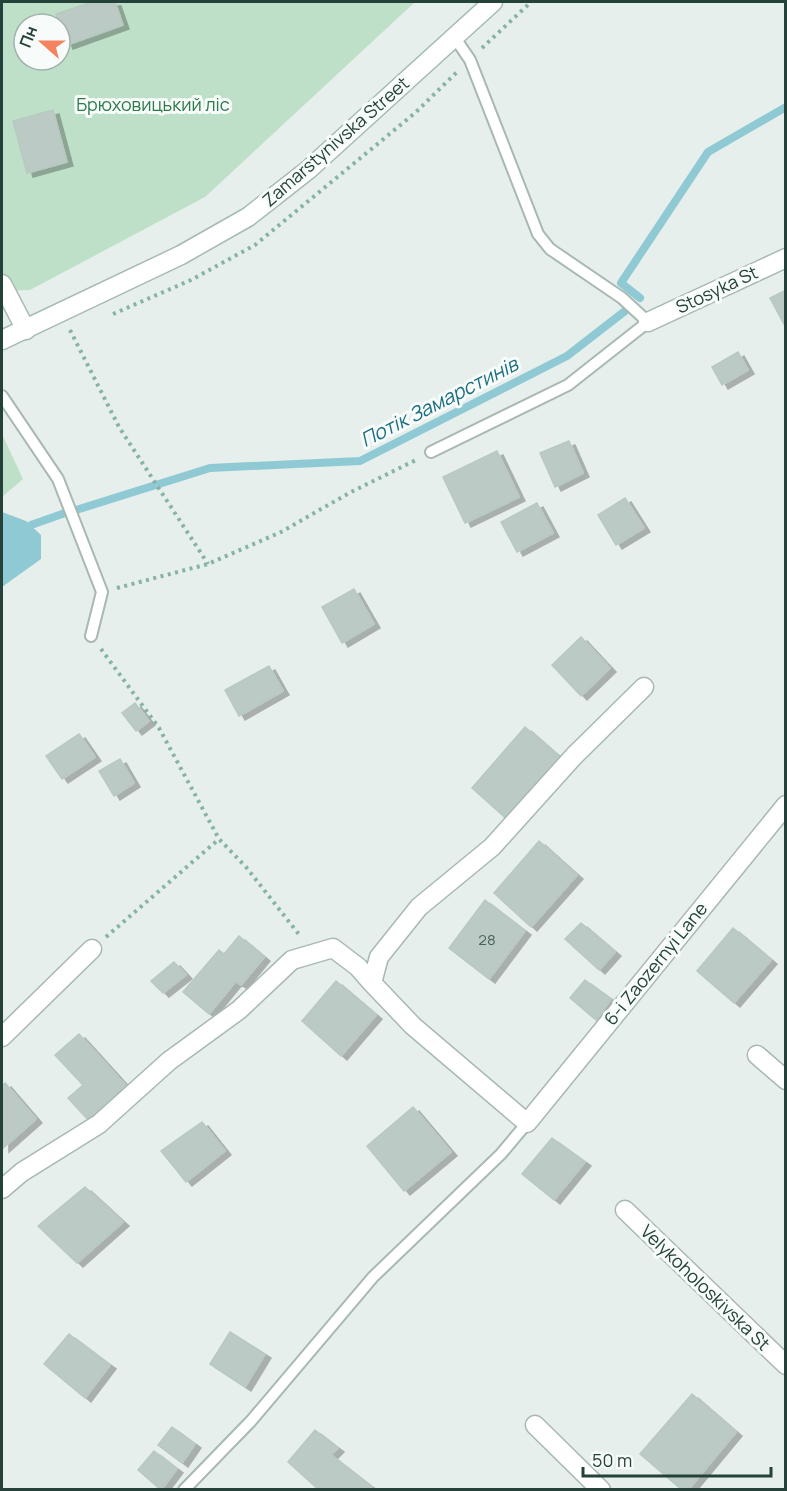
<svg xmlns="http://www.w3.org/2000/svg" width="787" height="1491" font-family="Manrope,sans-serif">
  <style>
    .green { fill: #bfe0c8; fill-rule: evenodd }
    .water { fill: #8ec9d4 }
    .lines { fill: none; stroke-linecap: round; stroke-linejoin: round }
    .stream { stroke: #8ec9d4; stroke-width: 8 }
    .building { fill: #bbcac4; stroke: #b8c9c2; stroke-width: 1.5; filter: url(#shadow) }
    .service-casing { stroke: #a8b8b2; stroke-width: 14 }
    .minor-casing { stroke: #a8b8b2; stroke-width: 21 }
    .secondary-casing { stroke: #a4bbb3; stroke-width: 21 }
    .path { stroke: #86b3a5; stroke-width: 4; stroke-dasharray: 3 4.5; stroke-linecap: butt }
    .service { stroke: #fff; stroke-width: 10 }
    .minor { stroke: #fff; stroke-width: 18 }
    .secondary { stroke: #fff; stroke-width: 18 }
    .labels { text-anchor: middle; stroke-width: 6; stroke-linejoin: round; paint-order: stroke }
    .number-label { font-size: 15px; fill: #4a645c }
    .park-label { font-size: 18px; fill: #2d7a4b; stroke: #f7fbf9 }
    .street-label { font-size: 18px; fill: #24423a; stroke: #f7fbf9 }
    .water-label { font-size: 20px; font-style: italic; fill: #1c6f80; stroke: #f7fbf9 }
  </style>
  <defs>
    <filter id="shadow"><feDropShadow dx="6" dy="4" stdDeviation="0" flood-color="#0004"/></filter>
  </defs>
  <rect width="100%" height="100%" fill="#e6efeb"/>
  <path class="green" d="M2 2H415L205 197 30 290 2 291ZM24 24H60V60H24Z
    M2 434 23 479 2 497Z"/>
  <path class="water" d="M2 512 26 521 41 535V559L2 587Z"/>
  <g class="lines">
    <path class="stream" d="M640 298 621 283 708 152 786 107
      M76 510 210 468 360 461 567 356 625 311
      M23 531 31 525 65 513"/>
  </g>
  <path class="building" d="M92 2H115L123 25 67 45 56 14Z
    M53 110 67 162 27 173 13 121Z
    M786 290V328L770 298Z
    M738 352 748 370 722 385 712 367Z
    M569 441 583 473 555 487 540 453Z
    M497 451 519 497 465 523 443 477Z
    M625 498 644 528 616 545 598 515Z
    M537 503 553 533 517 552 501 522Z
    M354 589 374 624 342 643 322 607Z
    M581 637 610 668 581 696 552 665Z
    M269 666 283 691 239 716 225 690Z
    M135 703 149 721 136 731 122 713Z
    M525 727 565 762 511 823 472 788Z
    M79 734 95 757 62 779 46 756Z
    M120 759 134 783 114 796 99 771Z
    M539 841 577 875 531 927 494 893Z
    M485 900 525 931 489 979 449 948Z
    M581 923 615 952 599 970 565 939Z
    M733 928 771 960 734 1003 697 971Z
    M239 936 264 957 241 985 236 981 209 1014 183 992 219 950 224 954Z
    M174 962 186 975 163 993 151 981Z
    M585 980 611 999 596 1020 570 998Z
    M336 981 376 1015 341 1056 302 1021Z
    M79 1034 128 1088 90 1122 68 1098 83 1085 55 1055Z
    M5 1083 36 1119 3 1148 2 1086Z
    M413 1107 451 1152 404 1191 367 1146Z
    M202 1122 225 1151 186 1182 161 1151Z
    M552 1138 585 1162 554 1200 522 1174Z
    M85 1187 123 1222 77 1263 38 1226Z
    M230 1332 265 1354 245 1387 210 1364Z
    M69 1334 110 1365 85 1398 44 1364Z
    M692 1394 736 1432 688 1490H682L640 1454Z
    M172 1427 195 1444 182 1463 158 1445Z
    M315 1430 338 1448 331 1455 372 1487 369 1490H319L288 1462Z
    M154 1451 177 1469 161 1490 138 1470Z"/>
  <g class="lines">
    <g class="service-casing">
      <path id="service" d="M2 396 58 479 102 592 91 636
        M431 452 568 385 648 322 622 298 550 249 538 234 470 60 455 38
        M184 1490 251 1421 373 1277 501 1154 527 1123"/>
    </g>
    <g class="minor-casing">
      <path id="minor" d="M2 284 26 330
        M648 322 786 258
        M644 687 574 756 492 847 419 907 379 957 372 983 413 1026 527 1123 786 805
        M2 1037 92 949
        M757 1055 786 1080
        M2 1189 22 1172 99 1124 169 1061 239 1010 292 960 333 948 358 967 372 983
        M625 1210 786 1365
        M535 1425 601 1490"/>
    </g>
    <g class="secondary-casing">
      <path id="secondary" d="M2 340 181 255 248 217 308 170 493 2"/>
    </g>
    <path class="path" d="M482 48 531 2
      M113 314 191 280 255 245 415 113 457 72
      M70 330 119 427 208 564
      M117 588 208 564 281 532 351 492 418 459
      M101 649 159 728 219 839 246 867 301 937
      M106 937 219 839"/>
    <use href="#service" class="service"/>
    <use href="#minor" class="minor"/>
    <use href="#secondary" class="secondary"/>
  </g>
  <g class="labels">
    <g class="number-label">
      <text x="487" y="945">28</text>
    </g>
    <g class="park-label">
      <text x="153" y="111">Брюховицький ліс</text>
    </g>
    <g class="street-label">
      <text transform="translate(336 142) rotate(-41)" y="6">Zamarstynivska Street</text>
      <text transform="translate(717 290) rotate(-25)" y="6">Stosyka St</text>
      <text transform="translate(656 964) rotate(-51)" y="6">6-i Zaozernyi Lane</text>
      <text transform="translate(705 1288) rotate(44)" y="6">Velykoholoskivska St</text>
    </g>
    <g class="water-label">
      <text transform="translate(439 402) rotate(-27)" y="7">Потік Замарстинів</text>
    </g>
  </g>
  <rect width="787" height="1491" fill="none" stroke="#24423a" stroke-width="6"/>
  <g transform="translate(42 42) rotate(291)"><circle r="28" fill="#f7fbf9" stroke="#a3b1ad" stroke-width="1.5"/>
  <path d="M0-4.5L10 22L0 15L-10 22Z" fill="#f4845f"/>
  <text y="-9" font-size="16" font-weight="bold" text-anchor="middle" fill="#24423a">Пн</text>
  </g>
  <path d="M583 1467v9h188v-9" fill="none" stroke="#24423a" stroke-width="3"/>
  <text x="592" y="1467" font-size="18" fill="#24423a" stroke="#f7fbf9" stroke-width="4.5" paint-order="stroke">50 m</text>
</svg>
